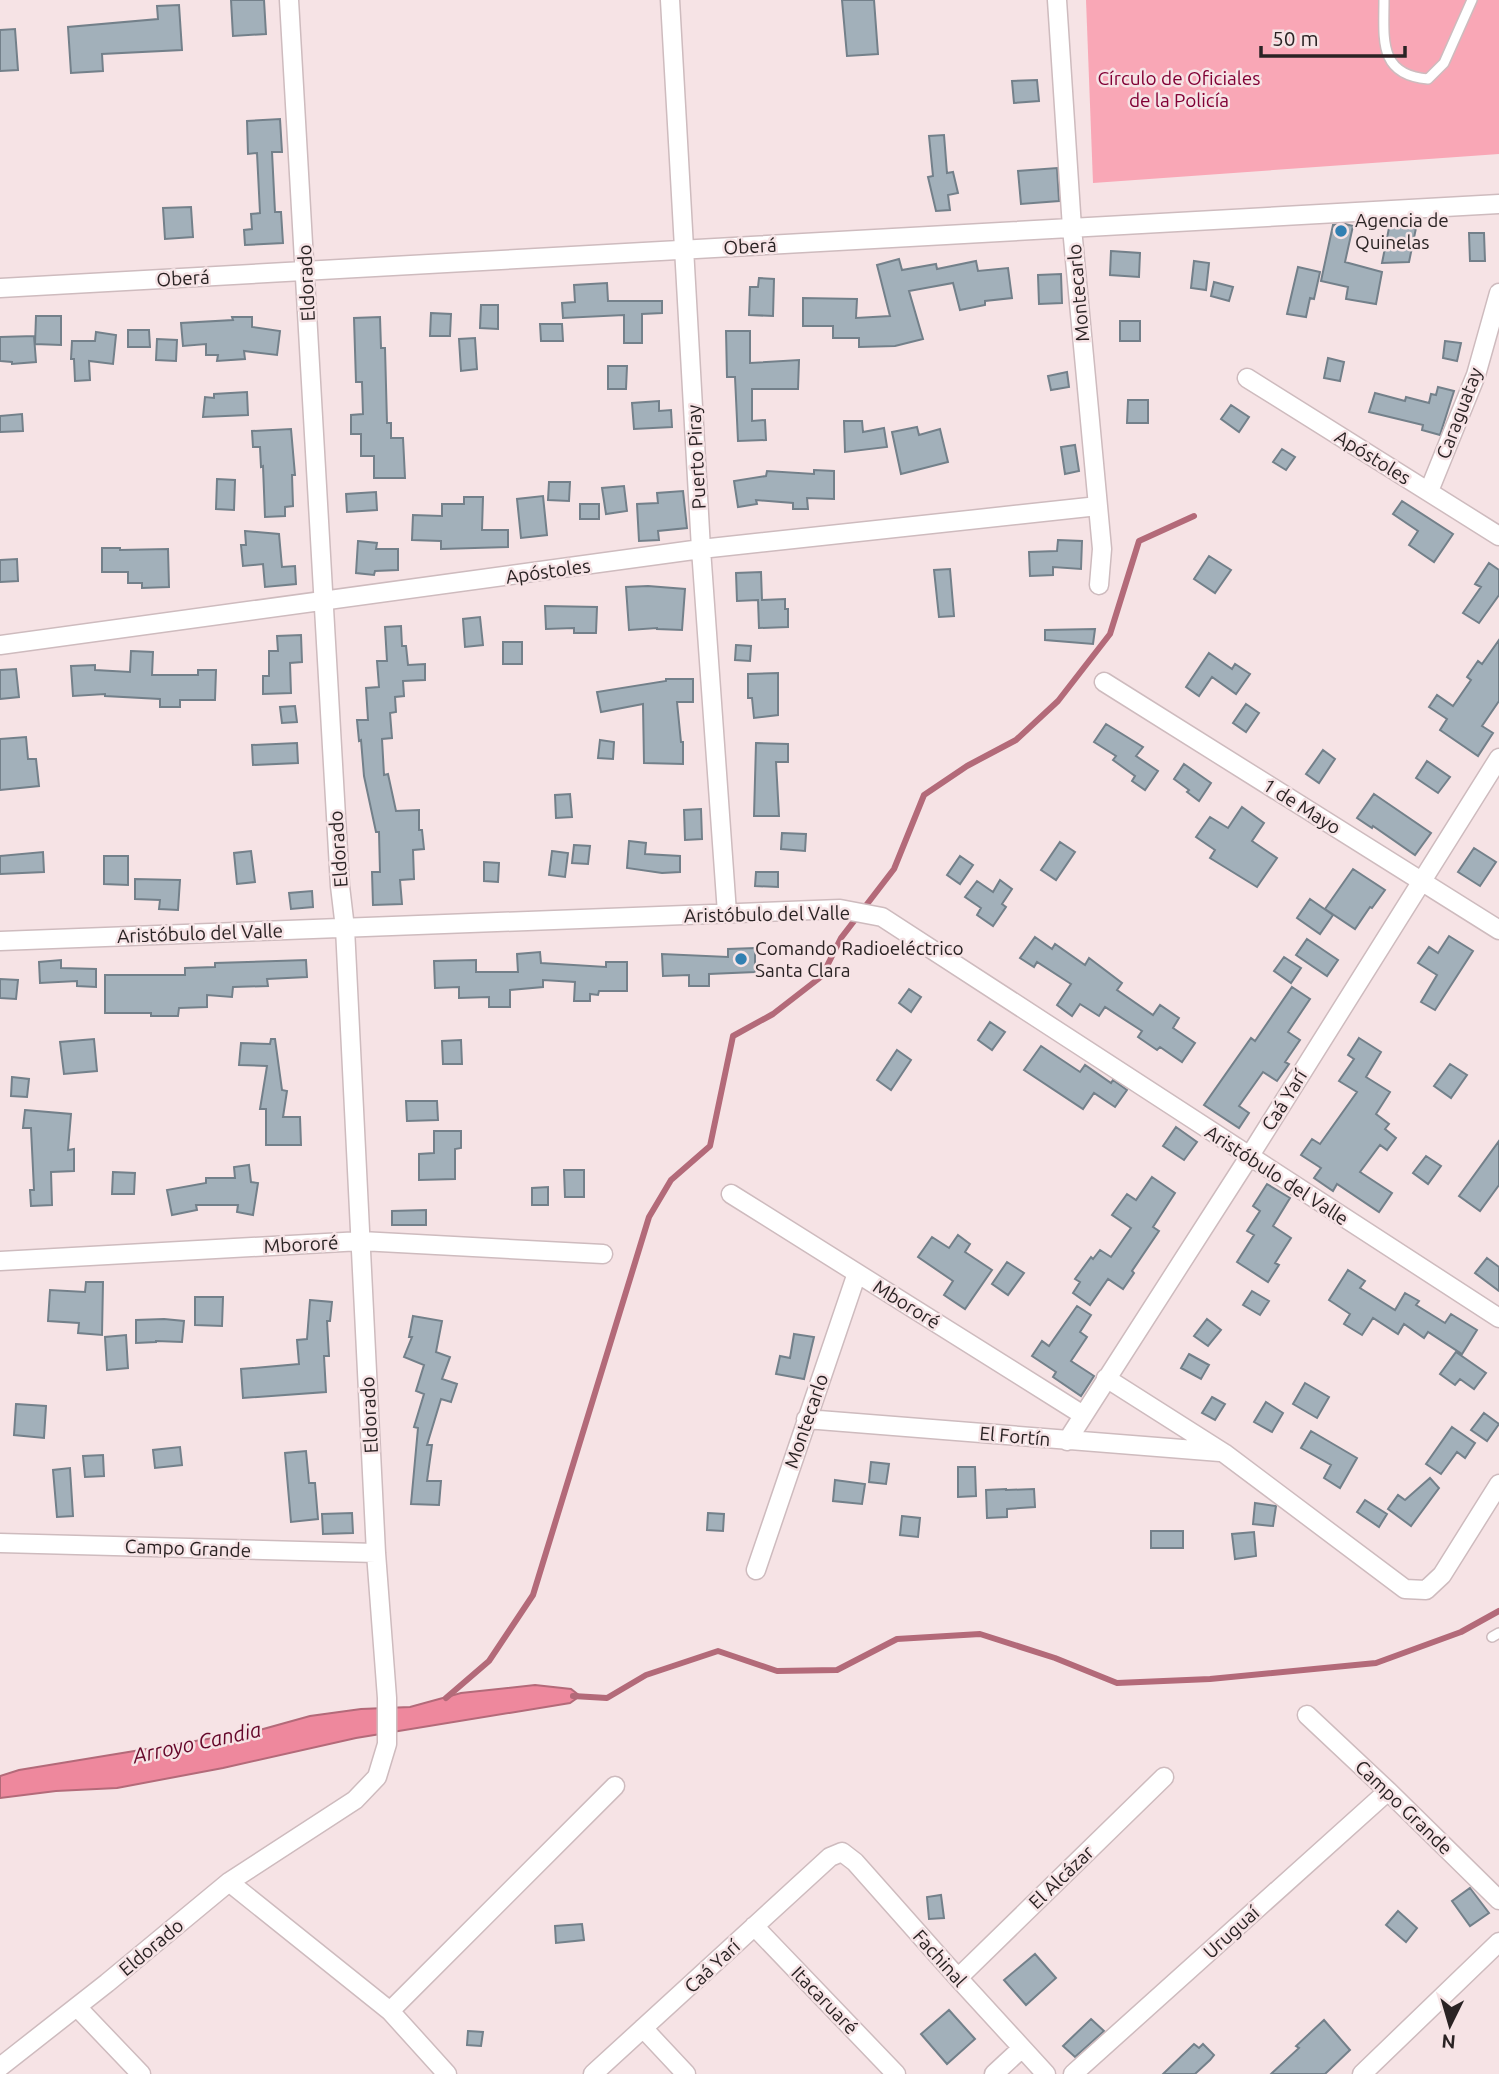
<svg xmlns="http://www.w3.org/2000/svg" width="1499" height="2074" font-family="Ubuntu,sans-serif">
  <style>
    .green { fill: #f9a7b6 }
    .water { fill: #ee889d; stroke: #b36a79; stroke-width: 2 }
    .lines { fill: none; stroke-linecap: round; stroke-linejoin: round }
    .stream { stroke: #b36a79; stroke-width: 6 }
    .building { fill: #a2b0ba; stroke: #73808a; stroke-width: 2 }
    .service-casing { stroke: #cebbbe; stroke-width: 12 }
    .minor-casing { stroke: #cebbbe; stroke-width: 21 }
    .service { stroke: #fff; stroke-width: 9 }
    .minor { stroke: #fff; stroke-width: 18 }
    .poi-dot { fill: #3280b2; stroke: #f6e3e5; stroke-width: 2.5 }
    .labels { text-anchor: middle; stroke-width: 5; stroke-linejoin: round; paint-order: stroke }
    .park-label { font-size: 19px; fill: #810035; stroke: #f6e3e5 }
    .poi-label { font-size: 19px; fill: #2a2324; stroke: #f6e3e5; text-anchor: start }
    .street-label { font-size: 19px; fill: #2a2324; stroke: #f6e3e5 }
    .water-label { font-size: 21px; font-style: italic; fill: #65072a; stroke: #f6e3e5 }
  </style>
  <rect width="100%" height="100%" fill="#f6e3e5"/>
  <path class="green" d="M1086 0H1499V154L1093 183Z"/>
  <path class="water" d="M535 1685 571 1689 580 1696 570 1703 356 1738 223 1768 117 1788 56 1791 0 1798V1776L19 1770 256 1731 310 1716 361 1709 410 1707 461 1693Z"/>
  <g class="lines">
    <path class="stream" d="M573 1696 607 1698 646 1675 718 1651 777 1671 837 1670 897 1639 980 1634 1055 1658 1117 1683 1210 1679 1376 1663 1461 1632 1499 1611
      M446 1698 489 1661 533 1595 649 1217 671 1180 710 1146 733 1036 773 1014 822 976 841 938 894 869 924 795 967 766 1016 740 1058 701 1110 634 1139 541 1194 516"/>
  </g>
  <path class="building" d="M231 0H264L266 34 233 36Z
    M842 0H874L878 54 847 56Z
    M179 5 182 50 102 54 103 71 71 73 68 27 158 19 157 6Z
    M15 29 18 70 0 71V30Z
    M1037 80 1039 101 1014 103 1012 81Z
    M280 119 282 152H272L275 212H281L283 243 245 245 244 230 252 229 251 214 260 213 257 153 248 154 247 121Z
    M944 135 947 173 953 172 958 193 948 195 950 210 936 211 928 177 933 176 929 136Z
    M1057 168 1059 201 1021 204 1018 171Z
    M191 207 193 237 165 239 163 208Z
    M1390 223 1416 228 1409 262 1382 263Z
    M1345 224 1353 226 1345 262 1382 272 1376 304 1346 299 1348 287 1321 281 1333 225Z
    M1469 233H1484L1485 261H1470Z
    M1111 251 1140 253 1139 277 1110 275Z
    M899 259 902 270 936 264 937 269 976 261 978 271 1008 268 1012 298 985 301V305L960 310 953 283 909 291 923 339 895 346 859 347V338H833V326H803V298L857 299 856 318 890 316 877 265Z
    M1194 261 1209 263 1206 290 1191 288Z
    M1298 267 1320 272 1314 299 1310 298 1306 317 1287 314Z
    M1061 274 1062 303 1039 304 1038 275Z
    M759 278 774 279 773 316 749 315 750 287H758Z
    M1214 282 1233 287 1229 301 1211 296Z
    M607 283 608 301H662V313L642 314V343H624V315L563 318 562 303 575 302 574 285Z
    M481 305H498V329L480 328Z
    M431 313 451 314 450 336H430Z
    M36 316H61V345L35 344Z
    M232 317H252V327L280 331 277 355 244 351 245 359 217 361 218 355H206V344L183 346 181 323 233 320Z
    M380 317 381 348H385L387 423H391V438H403L405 478H374V456H361V434H351V415L363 414 362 382H356L354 318Z
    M1120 321H1140V341H1120Z
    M540 324H562L563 341H541Z
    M128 330H149L150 347H128Z
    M726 331H750V363L799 360 798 389H752V421L765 420 766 440 738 441 735 377H727Z
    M96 332 116 335 113 364 89 361 90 380 75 381 74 359H71L72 341H95Z
    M34 336 36 362 12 364V362L0 361V337Z
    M475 338 477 369 461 371 459 339Z
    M157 339 177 340 176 361 156 360Z
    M1445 341 1461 343 1457 361 1443 358Z
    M1328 358 1344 362 1340 381 1324 378Z
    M608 366H627L626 389H608Z
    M1067 372 1069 387 1051 390 1048 376Z
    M1438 387 1454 391 1440 435 1422 430 1423 425 1369 412 1375 393 1405 401 1406 397 1429 403 1431 394 1436 395Z
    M247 392 248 415 203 417 205 397 214 398V394Z
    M1128 400H1148V423H1127Z
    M659 401V411L671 410 672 427 634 429 632 403Z
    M1231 405 1249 417 1239 432 1221 419Z
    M22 414 23 431 0 432V416Z
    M844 421H862L863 432 884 428 887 447 845 452Z
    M917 427 919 435 940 429 948 462 901 474 892 432Z
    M291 429 295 475H292L293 506 285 507V516L265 517 263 466 261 467 260 447H253L252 431Z
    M1075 445 1079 471 1065 474 1061 447Z
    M1282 449 1295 457 1286 470 1273 462Z
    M814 470 834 471V499L807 498 808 509H793V503L756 500 757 504 738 507 734 481 766 476 767 471 814 474Z
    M217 479 235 480 234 510 216 509Z
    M549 482H570L569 501 548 500Z
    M624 486 627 511 606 514 602 488Z
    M683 491 687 528 658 531 659 540 639 541 637 504 658 503 657 493Z
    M376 492 377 510 347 512 346 494Z
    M543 496 547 535 521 538 517 499Z
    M464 497H483L482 530H508V547L441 549V541L412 540 413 515 442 516V504H464Z
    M1402 501 1453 534 1434 562 1409 545 1418 531 1393 514Z
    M580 504H599V519H580Z
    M245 531 279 534 282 567 295 566 296 584 265 587 263 564 243 566 241 545H246Z
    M1058 540 1082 541 1081 569 1053 567V575L1030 576 1029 552 1057 551Z
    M358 541 377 543 376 549H398V570L375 571 374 575 356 573Z
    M102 548H120V550L168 549 169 587 142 588V583H128V572H102Z
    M1209 556 1231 570 1215 593 1194 579Z
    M17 559 18 581 0 582V560Z
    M1489 563 1499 570V595L1479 623 1463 613 1481 587 1475 584Z
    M950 569 954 616 939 617 934 570Z
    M761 572 762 600 785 599V609H788V627L759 628 758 600 737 601 736 573Z
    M648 586 685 589 682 630 657 629V628L629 630 626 587Z
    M545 606 597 607 596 633H574V628L546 629Z
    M480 617 483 645 465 647 463 619Z
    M401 626 402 646H406L408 665 425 664V680L403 681 404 696 395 697 396 712 390 713 392 738 382 739 384 775 388 774 396 811 419 810V830H422L424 849 413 850 414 879 400 880 402 904 373 905 372 872H380L379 832H376L364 776 361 740 359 741 357 720H368L366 688 379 687 377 661H387L385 627Z
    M1095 629 1093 644 1045 640V630Z
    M301 635 302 662 290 663 291 693 263 694V676H269V651H278L277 636Z
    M1499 640V701L1482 726 1493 733 1478 756 1440 730 1447 719 1429 707 1437 695 1453 706 1471 680 1467 677 1478 661 1482 664Z
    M503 642H522V664H503Z
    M736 645 751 646 750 661 735 660Z
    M131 651 153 652 152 675H198V670H216L215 700H180V707H160V699L105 696V694L73 696 71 666 95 665V670L130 672Z
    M1209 653 1232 669 1235 664 1250 674 1236 694 1212 677 1199 696 1186 687Z
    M16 669 19 697 0 699V670Z
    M778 673V715L754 718 752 698H748V674Z
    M666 679H693V702H677L681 742H683V764L644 763 643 704 601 712 597 692 666 681Z
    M1246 704 1259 713 1246 732 1233 723Z
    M295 706 297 722 282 723 280 707Z
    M1106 724 1143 747 1136 756 1158 771 1145 790 1132 781 1135 776 1113 760 1116 756 1094 742Z
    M26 737 28 759H36L39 786 0 790V739Z
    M600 740 614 742 613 759 598 758Z
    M297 743 298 763 253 765 252 745Z
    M756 743 788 744V762H776L779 816H754Z
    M1323 750 1335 759 1319 783 1306 774Z
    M1427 761 1450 777 1438 793 1416 778Z
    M1184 764 1211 783 1199 801 1187 792 1189 790 1174 779Z
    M570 794 572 817 556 818 555 795Z
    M1374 794 1431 833 1415 855 1373 826 1372 828 1357 818Z
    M1242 807 1264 823 1252 841 1277 858 1257 887 1210 858 1215 850 1196 837 1210 817 1228 828Z
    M701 809 702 839 685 840 684 810Z
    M782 833 806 834 805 851 781 849Z
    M629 841 646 843 645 854 680 856V872L662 873 627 868Z
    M1060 842 1075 852 1056 880 1041 870Z
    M574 845 590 846 588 864 572 863Z
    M1474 848 1496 862 1480 886 1458 872Z
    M251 851 255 882 237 884 234 853Z
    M552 851 568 853 565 877 549 875Z
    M43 852 44 872 0 874V856Z
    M104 856H128V885L104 884Z
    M960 856 973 865 960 884 947 875Z
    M484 862 499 863 498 882 484 881Z
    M1353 869 1385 890 1372 908 1370 907 1355 929 1325 909Z
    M756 872H778V887L755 886Z
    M135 879 180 880 178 910 159 909 160 900 135 899Z
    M1000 880 1012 889 1002 904 1006 907 993 926 977 915 981 908 965 897 977 881 993 892Z
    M312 891 313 907 291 909 289 893Z
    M1310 899 1333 915 1320 934 1297 918Z
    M1449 936 1473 951 1435 1010 1421 1002 1437 975 1418 963 1429 947 1438 953Z
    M1035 937 1052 949 1055 944 1085 965 1089 958 1122 983 1117 990 1153 1015 1160 1005 1179 1018 1173 1028 1195 1043 1182 1062 1160 1047 1157 1050 1138 1037 1142 1031 1105 1007 1099 1016 1080 1004 1072 1016 1057 1005 1071 984 1037 962 1034 967 1020 958Z
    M1307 939 1338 960 1327 976 1296 955Z
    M755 948V972L709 974V986H689V975L663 976 662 954 728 957V949Z
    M540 952 541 963 606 967V962H627V991H599L598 995 590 994V1001H574L575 982 543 980V987L510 990V1007H489V997L459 998V987L435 988 434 961 476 960V972H518L517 954Z
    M1284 957 1301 968 1291 983 1274 971Z
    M61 960V968L96 969V987L77 986V981L40 983 39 962Z
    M306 960 307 977 267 979 268 986 233 987 232 997 207 995V1007L179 1008 178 1016H151V1013H105V975H185V968L215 967V963Z
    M0 979 18 980 16 999 0 998Z
    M1292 987 1310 999 1288 1032 1300 1040 1285 1062 1289 1064 1277 1081 1263 1072 1239 1106 1249 1113 1239 1128 1204 1105 1251 1038 1255 1041Z
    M909 989 921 997 911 1012 899 1003Z
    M990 1022 1005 1032 992 1050 978 1040Z
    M1359 1038 1381 1052 1366 1077 1390 1092 1376 1114 1389 1124 1385 1129 1396 1138 1387 1150 1380 1145 1360 1172 1392 1193 1379 1212 1337 1184 1333 1191 1314 1178 1321 1168 1301 1155 1312 1139 1320 1144 1357 1092 1339 1081 1354 1059 1348 1055Z
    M94 1039 97 1071 64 1074 60 1042Z
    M271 1039H275L282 1090 287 1091 283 1117H300L301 1145H266V1109H260L267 1066 239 1065 241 1043 270 1044Z
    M461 1040 462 1064H443L442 1041Z
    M1041 1046 1080 1072 1085 1065 1111 1083 1113 1080 1127 1090 1115 1107 1094 1093 1083 1109 1024 1070Z
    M897 1050 911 1060 891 1090 877 1080Z
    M1450 1064 1467 1075 1451 1098 1434 1086Z
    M12 1077 29 1079 27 1097 11 1096Z
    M406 1101H437L438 1120 407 1121Z
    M25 1110 71 1114 68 1150 74 1149V1171L51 1172 52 1205 31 1206 30 1190H34L31 1128H23Z
    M1176 1127 1197 1142 1184 1160 1163 1146Z
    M434 1131H461V1148L455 1149V1179L419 1180V1154L434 1153Z
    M1499 1141V1185L1480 1211 1459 1196Z
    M1426 1156 1441 1166 1428 1184 1413 1173Z
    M249 1165 251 1182 258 1183 253 1215 237 1212 238 1205H196L197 1210 172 1215 167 1190 206 1183V1178H235L234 1167Z
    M564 1170H584V1197H565Z
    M113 1172 135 1173 134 1194H112Z
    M1152 1177 1175 1193 1153 1227 1159 1231 1132 1271 1134 1273 1123 1289 1108 1279 1090 1305 1073 1293 1080 1282 1075 1279 1091 1257 1093 1259 1100 1250 1111 1257 1131 1228 1112 1215 1127 1194 1136 1200Z
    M1267 1184 1290 1198 1273 1226 1291 1238 1275 1263 1279 1265 1268 1282 1237 1262 1254 1235 1247 1231 1260 1211 1253 1206Z
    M548 1187V1205H532V1188Z
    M426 1210V1225H392V1211Z
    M958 1235 970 1244 965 1252 992 1270 965 1309 944 1295 953 1281 918 1257 932 1237 949 1248Z
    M1487 1258 1499 1267V1291L1475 1273Z
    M1007 1262 1024 1273 1008 1295 992 1284Z
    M1348 1270 1365 1281 1360 1288 1395 1310 1405 1293 1419 1301 1416 1305 1445 1323 1451 1314 1477 1330 1462 1354 1428 1332 1424 1338 1404 1324 1398 1334 1373 1318 1362 1335 1344 1324 1350 1314 1329 1300Z
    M86 1282H103L102 1335 78 1333 79 1323 48 1321 50 1290 85 1292Z
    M1252 1291 1269 1301 1260 1315 1243 1305Z
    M195 1297H223L222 1326 195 1325Z
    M310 1300 332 1302 330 1321H327L329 1356H324L326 1392 243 1398 241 1369 299 1364 297 1340 307 1339Z
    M1077 1306 1091 1315 1080 1332 1087 1337 1071 1361 1094 1376 1081 1396 1053 1377 1056 1372 1032 1356 1042 1341 1049 1346Z
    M413 1316 442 1321 436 1352 450 1357 442 1379 457 1384 451 1402 441 1399 427 1445H432L427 1481H441L439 1505 411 1504 418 1428 414 1427 424 1394 416 1391 424 1365 404 1357 412 1337H409Z
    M164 1319 184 1321 182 1342 156 1341V1342L136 1343V1320Z
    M1207 1319 1221 1330 1208 1346 1194 1336Z
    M794 1334 814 1337 804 1379 776 1374 780 1356 790 1358Z
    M126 1335 128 1368 107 1370 105 1337Z
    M1456 1352 1486 1373 1474 1389 1460 1379 1455 1385 1440 1374Z
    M1189 1354 1209 1365 1201 1379 1181 1368Z
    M1305 1383 1329 1397 1317 1418 1293 1404Z
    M1212 1397 1225 1404 1215 1420 1202 1413Z
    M1266 1402 1283 1413 1272 1432 1254 1422Z
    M16 1404 46 1406 44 1438 14 1435Z
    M1484 1413 1499 1424 1487 1441 1471 1430Z
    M1452 1427 1475 1443 1465 1458 1457 1452 1441 1474 1426 1464Z
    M1311 1431 1357 1458 1340 1488 1324 1478 1331 1465 1301 1448Z
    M180 1447 182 1465 155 1468 153 1450Z
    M306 1451 309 1483H315L318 1519 291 1522 285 1453Z
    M103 1455 104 1476 85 1477 83 1456Z
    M871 1462 889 1464 886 1484 869 1482Z
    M958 1467H975L976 1496 958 1497Z
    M70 1468 73 1516 57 1517 53 1470Z
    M1430 1478 1439 1488 1411 1526 1388 1509 1398 1495 1405 1500Z
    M835 1480 865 1484 862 1504 833 1501Z
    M1006 1489V1490L1034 1489 1035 1507 1007 1509V1517L987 1518 986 1490Z
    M1365 1500 1387 1514 1379 1527 1357 1512Z
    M1255 1503 1276 1506 1273 1526 1253 1524Z
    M352 1513 353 1533 323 1534 322 1514Z
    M708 1513 724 1514 723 1531 707 1530Z
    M902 1516 920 1518 918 1537 900 1535Z
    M1151 1531H1183V1548H1151Z
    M1254 1532 1256 1556 1235 1559 1232 1534Z
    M1470 1888 1489 1913 1470 1926 1452 1901Z
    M941 1895 944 1918 929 1919 927 1897Z
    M1398 1911 1417 1928 1406 1942 1386 1925Z
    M582 1924 584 1940 556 1943 555 1926Z
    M1035 1954 1056 1978 1026 2005 1004 1980Z
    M949 2010 975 2039 947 2064 921 2034Z
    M1091 2019 1104 2031 1075 2057 1063 2046Z
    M1324 2020 1350 2050 1325 2074H1271L1299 2048 1296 2046Z
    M468 2031 483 2032 481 2046 467 2045Z
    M1194 2044 1199 2048 1203 2044 1214 2055 1210 2060 1195 2074H1163Z"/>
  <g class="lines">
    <g class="service-casing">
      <path id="service" d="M1384 0C1384 39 1378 75 1428 79L1444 63 1472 0
        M1492 1637 1499 1633"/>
    </g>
    <g class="minor-casing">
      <path id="minor" d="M670 0 701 549 727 913
        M1057 0 1072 228 1102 549 1099 585
        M0 288 1499 204
        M1247 378 1499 536
        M1429 491 1476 375 1499 293
        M0 645 701 549 1098 506
        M1104 682 1499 930
        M0 941 840 909 882 917 1499 1318
        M731 1194 1083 1415
        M0 1261 361 1241 603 1254
        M1106 1378 1224 1453 1405 1589 1426 1590 1442 1575 1499 1484
        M806 1419 1220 1452
        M1067 1441 1249 1157 1499 758
        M0 1543 376 1553
        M756 1570 857 1273
        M1307 1715 1388 1791 1499 1900
        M229 1882 390 2011 447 2074
        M754 1926 896 2074
        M958 1978 1164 1777
        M77 2007 141 2074
        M390 2011 615 1786
        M643 2028 686 2074
        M0 2067 107 1983 229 1882 355 1800 377 1777 387 1744V1698L376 1553 345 928 340 886 289 0
        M593 2074 830 1857 842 1852 855 1862 958 1978 1046 2074
        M994 2074 1022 2048
        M1073 2074 1388 1791
        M1362 2074 1499 1942"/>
    </g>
    <use href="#service" class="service"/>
    <use href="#minor" class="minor"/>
  </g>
  <g class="poi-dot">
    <circle cx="1341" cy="231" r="7"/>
    <circle cx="741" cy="959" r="7"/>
  </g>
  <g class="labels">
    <g class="park-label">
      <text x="1179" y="85">Círculo de Oficiales<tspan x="1179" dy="22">de la Policía</tspan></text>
    </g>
    <g class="poi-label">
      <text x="1355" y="227">Agencia de<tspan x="1355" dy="22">Quinelas</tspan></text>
      <text x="755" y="955">Comando Radioeléctrico<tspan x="755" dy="22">Santa Clara</tspan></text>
    </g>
    <g class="street-label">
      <text transform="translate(750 246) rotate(-3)" y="7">Oberá</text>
      <text transform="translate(183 278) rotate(-3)" y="7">Oberá</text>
      <text transform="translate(306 283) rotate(-93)" y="7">Eldorado</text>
      <text transform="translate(1078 293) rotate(-95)" y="7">Montecarlo</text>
      <text transform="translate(1459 413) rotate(-69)" y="7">Caraguatay</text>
      <text transform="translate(696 457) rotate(-93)" y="7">Puerto Piray</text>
      <text transform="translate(1373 457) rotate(32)" y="7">Apóstoles</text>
      <text transform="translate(548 571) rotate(-8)" y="7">Apóstoles</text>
      <text transform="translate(1302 806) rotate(32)" y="7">1 de Mayo</text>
      <text transform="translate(338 849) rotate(-94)" y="7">Eldorado</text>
      <text transform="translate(767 914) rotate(-1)" y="7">Aristóbulo del Valle</text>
      <text transform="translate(200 933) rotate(-2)" y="7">Aristóbulo del Valle</text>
      <text transform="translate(1284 1100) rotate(-58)" y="7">Caá Yarí</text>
      <text transform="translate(1277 1175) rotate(33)" y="7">Aristóbulo del Valle</text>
      <text transform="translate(301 1244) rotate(-3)" y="7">Mbororé</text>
      <text transform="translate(907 1304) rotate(32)" y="7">Mbororé</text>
      <text transform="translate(369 1415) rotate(-93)" y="7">Eldorado</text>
      <text transform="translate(806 1421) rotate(-71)" y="7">Montecarlo</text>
      <text transform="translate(1015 1436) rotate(5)" y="7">El Fortín</text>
      <text transform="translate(188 1548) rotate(2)" y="7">Campo Grande</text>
      <text transform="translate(1404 1807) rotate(44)" y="7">Campo Grande</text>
      <text transform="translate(1061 1877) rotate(-44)" y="7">El Alcázar</text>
      <text transform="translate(1231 1932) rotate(-42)" y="7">Uruguaí</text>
      <text transform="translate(151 1947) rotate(-40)" y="7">Eldorado</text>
      <text transform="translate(940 1958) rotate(48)" y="7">Fachinal</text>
      <text transform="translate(712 1966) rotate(-43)" y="7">Caá Yarí</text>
      <text transform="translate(825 2000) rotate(46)" y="7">Itacaruaré</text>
    </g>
    <g class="water-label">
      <text transform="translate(197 1743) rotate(-12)" y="7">Arroyo Candia</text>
    </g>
  </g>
  <g transform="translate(1450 2025) rotate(185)" stroke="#f6e3e5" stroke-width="5" paint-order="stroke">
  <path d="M0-5L12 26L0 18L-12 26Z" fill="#2a2324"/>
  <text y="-10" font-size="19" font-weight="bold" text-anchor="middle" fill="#2a2324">N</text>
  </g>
  <path d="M1261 46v10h144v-10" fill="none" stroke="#2a2324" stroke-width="3.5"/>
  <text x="1272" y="46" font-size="21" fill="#2a2324" stroke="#f6e3e5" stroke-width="5" paint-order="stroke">50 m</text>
</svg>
